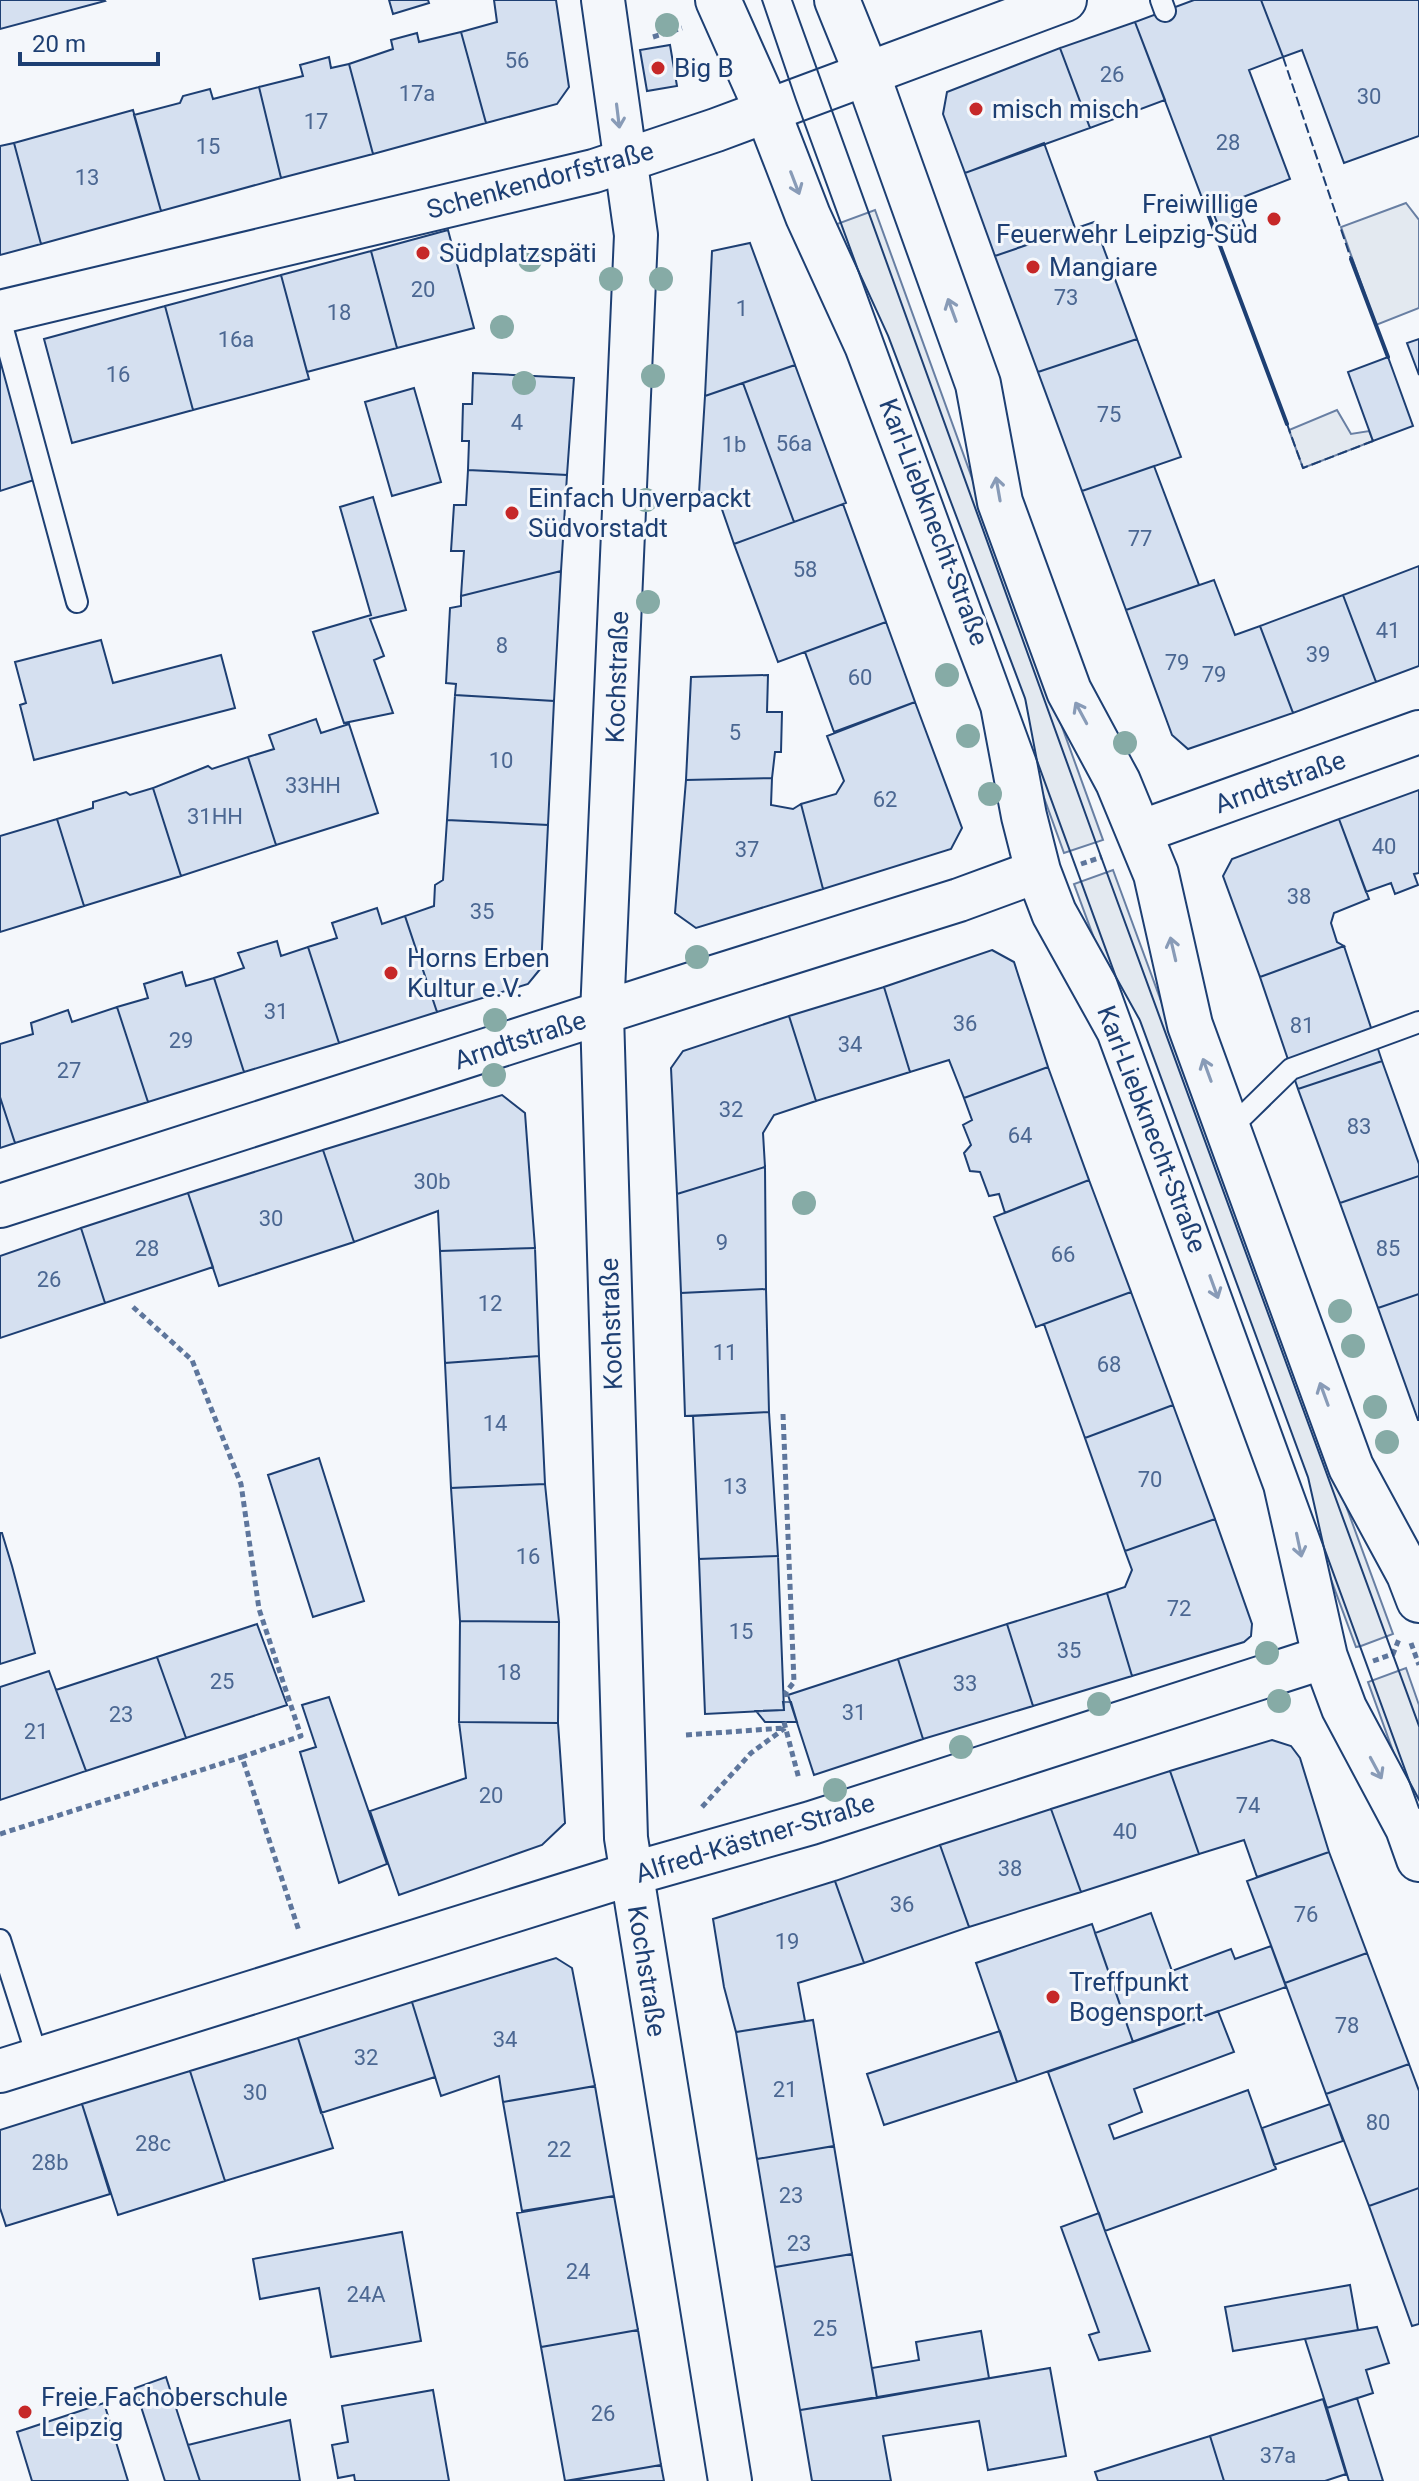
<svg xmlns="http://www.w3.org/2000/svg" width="1419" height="2481" font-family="Roboto,sans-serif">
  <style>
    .green { fill: #e3e9f0; stroke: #687fa3; stroke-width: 2 }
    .building { fill: #d5e0f0; stroke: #1d3f73; stroke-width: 2 }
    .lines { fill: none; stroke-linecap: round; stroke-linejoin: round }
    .lane-casing { stroke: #1d3f73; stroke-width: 24 }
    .street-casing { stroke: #1d3f73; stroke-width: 46 }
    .secondary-casing { stroke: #1d3f73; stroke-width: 48 }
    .path { stroke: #5e769c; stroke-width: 5; stroke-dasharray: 6 4; stroke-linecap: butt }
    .lane { stroke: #f4f7fb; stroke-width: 20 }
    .street { stroke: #f4f7fb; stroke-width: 42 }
    .secondary { stroke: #f4f7fb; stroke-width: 44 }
    .tram { stroke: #1d3f73; stroke-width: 2 }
    .fence { stroke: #1d3f73; stroke-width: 2; stroke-dasharray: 10 4; stroke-linecap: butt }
    .wall { stroke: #1d3f73; stroke-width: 4 }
    .tree { fill: #86aba6 }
    .oneway { stroke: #889bb7 }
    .poi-dot { fill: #c62828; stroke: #f4f7fb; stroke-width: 3 }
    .labels { text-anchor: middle; stroke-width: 6; stroke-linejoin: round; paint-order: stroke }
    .number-label { font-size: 22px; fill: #4b6792 }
    .poi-label { font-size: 26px; fill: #1d3f73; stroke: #f4f7fb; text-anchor: start }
    .street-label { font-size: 26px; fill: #1d3f73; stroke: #f4f7fb }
  </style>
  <rect width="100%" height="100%" fill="#f4f7fb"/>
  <path class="green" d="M1406 203 1419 220V308L1376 325 1341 227Z
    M875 210 1103 840 1064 853 837 224Z
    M1337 410 1351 434 1369 431 1373 441 1303 468 1289 430Z
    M1113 870 1393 1634 1361 1646 1356 1647 1074 884Z
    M1406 1668 1419 1705V1823L1368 1682Z"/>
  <path class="building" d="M0 0H104L105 1 0 29Z
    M389 0H428L429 3 393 14Z
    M494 0H556L569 87 557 104 486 123 461 32 497 22Z
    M1194 0H1261L1283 57 1249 70 1290 179 1207 211 1135 22Z
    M1261 0H1419V136L1344 163 1302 50 1283 57Z
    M1135 22 1165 100 1090 128 1060 48Z
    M461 32 486 123 373 154 349 64 393 49 391 40 417 33 419 42Z
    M670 45 677 86 647 91 640 50Z
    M1060 48 1090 128 965 173 943 114 947 92Z
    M329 57 331 68 349 64 373 154 281 178 259 87 303 76 300 65Z
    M259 87 281 178 161 211 134 115 180 103 183 96 210 89 213 99Z
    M133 110 161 211 41 244 14 143Z
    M14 143 41 244 0 255V146Z
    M1044 143 1075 228 995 256 965 173Z
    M1236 203 1247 231 1224 240 1213 212Z
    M1094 222 1137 339 1038 372 995 256Z
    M448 230 474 328 397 348 371 251Z
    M750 243 795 365 705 396 712 251Z
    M371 251 397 348 307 372 281 275Z
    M281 275 309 379 193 410 165 306Z
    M165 306 193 410 72 443 44 339Z
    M1137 339 1181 457 1082 491 1038 372Z
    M1419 339V375L1407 343Z
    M1388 357 1413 426 1373 441 1348 372Z
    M0 359 37 479 0 491Z
    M795 365 846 503 794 522 743 383Z
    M473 373 574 378 567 475 468 470 469 441H462L463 404H472Z
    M743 383 794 522 734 544 717 495 699 493 705 396Z
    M414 388 441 482 392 496 365 402Z
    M1154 466 1199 585 1126 610 1082 491Z
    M468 470 567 475 561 571 461 596 464 551H451L454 505H466Z
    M373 497 406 610 370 619 384 656 374 660 393 713 344 723 313 632 371 615 340 507Z
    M843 504 886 622 778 662 734 544Z
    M1419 566V666L1376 682 1343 595Z
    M561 571 554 701 455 695 456 684 446 683 450 608 461 606V596Z
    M1214 580 1235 635 1260 626 1293 713 1188 749 1172 735 1126 610Z
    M1343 595 1376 682 1293 713 1260 626Z
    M886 622 915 702 834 732 805 652Z
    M101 640 113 683 221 655 235 708 34 760 20 705 26 703 15 662Z
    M768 675 767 712H782L781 752H775L772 778 686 780 691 677Z
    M455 695 554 701 548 825 447 820Z
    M915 702 962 828 951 849 823 889 801 804 836 794 844 781 827 736Z
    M316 719 321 733 349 724 378 813 276 845 248 757 274 749 269 735Z
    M248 757 276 845 181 876 153 788 208 766 212 769Z
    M772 778 771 805 793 809 801 804 823 889 696 928 675 913 686 780Z
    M153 788 181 876 84 906 57 819 93 808V802L126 792 130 795Z
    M1419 790V873L1414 874 1418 885 1395 894 1391 883 1366 892 1339 819Z
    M57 819 84 906 0 932V836Z
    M1339 819 1369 899 1334 913 1331 923 1337 942 1344 946 1260 977 1223 876 1232 859Z
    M447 820 548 825 541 968 528 984 437 1012 405 916 434 906 435 885 443 880Z
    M377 908 382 924 405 916 437 1012 339 1043 308 947 337 938 332 923Z
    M277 941 281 956 308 947 339 1043 244 1072 214 978 244 968 238 953Z
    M1344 946 1382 1061 1298 1089 1260 977Z
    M992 950 1014 962 1048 1067 964 1098 949 1060 910 1072 884 987Z
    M182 972 186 986 214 978 244 1072 148 1102 117 1007 148 998 144 984Z
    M884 987 910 1072 816 1101 789 1016Z
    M117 1007 148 1102 15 1143 0 1097V1044L33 1034 31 1023 68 1010 72 1022Z
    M789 1016 816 1101 774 1115 763 1133 765 1167 677 1194 671 1068 683 1051Z
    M1382 1061 1419 1164V1176L1340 1203 1298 1089Z
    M1048 1067 1089 1180 1005 1213 999 1194 989 1196 980 1172 970 1171 964 1153 971 1145 963 1125 972 1120 964 1098Z
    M502 1095 525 1113 535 1248 440 1251 438 1211 354 1242 323 1150Z
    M0 1097 15 1143 0 1148Z
    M323 1150 354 1242 219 1286 188 1193Z
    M765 1167 766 1289 681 1293 677 1194Z
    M1419 1176V1294L1378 1308 1340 1203Z
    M1089 1180 1131 1292 1036 1327 994 1217Z
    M188 1193 213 1267 105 1303 81 1228Z
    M81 1228 105 1303 0 1338V1256Z
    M535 1248 539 1356 445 1363 440 1251Z
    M766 1289 769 1412 685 1416 681 1293Z
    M1131 1292 1173 1405 1085 1438 1044 1324Z
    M1419 1294V1420H1418L1378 1308Z
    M539 1356 545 1484 451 1488 445 1363Z
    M1173 1405 1215 1519 1125 1551 1085 1438Z
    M769 1412 778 1556 699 1559 693 1416Z
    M319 1458 364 1601 313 1617 268 1475Z
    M545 1484 559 1622 460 1621 451 1488Z
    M1215 1519 1252 1624 1251 1636 1244 1642 1132 1676 1107 1593 1125 1587 1132 1570 1125 1551Z
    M0 1533H2L12 1566 35 1653 0 1664Z
    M778 1556 784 1710 705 1714 699 1559Z
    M1107 1593 1132 1676 1033 1706 1007 1624Z
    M460 1621 559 1622 558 1723 459 1722Z
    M257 1624 287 1705 186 1738 157 1657Z
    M1007 1624 1033 1706 923 1739 898 1659Z
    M157 1657 186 1738 86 1771 56 1690Z
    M898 1659 923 1739 814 1775 788 1695Z
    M49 1671 86 1771 0 1800V1687Z
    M329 1697 387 1864 339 1883 300 1752 316 1747 302 1705Z
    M783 1702H791L797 1722H765L756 1711 784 1710Z
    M459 1722 558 1723 565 1823 542 1845 399 1895 370 1811 466 1778Z
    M1272 1740 1291 1746 1300 1758 1329 1852 1257 1877 1244 1840 1199 1854 1170 1771Z
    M1170 1771 1199 1854 1081 1892 1051 1809Z
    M1051 1809 1081 1892 969 1927 940 1845Z
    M940 1845 969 1927 864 1963 835 1881Z
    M1329 1852 1367 1953 1285 1983 1247 1881Z
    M835 1881 864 1963 798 1983 805 2021 736 2032 724 1987 713 1919Z
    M1151 1913 1172 1971 1231 1949 1235 1959 1271 1946 1286 1987 1133 2042 1095 1933Z
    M1092 1924 1133 2042 1017 2082 976 1963Z
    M1367 1953 1409 2064 1326 2094 1285 1983Z
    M556 1958 572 1968 595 2086 503 2102 499 2076 441 2096 412 2002Z
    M412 2002 435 2077 321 2113 298 2038Z
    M1218 2011 1234 2052 1134 2089 1142 2112 1109 2125 1114 2139 1248 2090 1276 2169 1105 2231 1048 2072Z
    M813 2020 834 2146 757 2159 736 2032Z
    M1000 2031 1017 2082 884 2125 867 2074Z
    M298 2038 333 2148 225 2181 190 2071Z
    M1409 2064 1419 2091V2188L1369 2206 1326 2094Z
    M190 2071 225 2181 118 2215 82 2104Z
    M595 2086 614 2196 522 2211 503 2102Z
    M82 2104 110 2194 6 2226 0 2208V2130Z
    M1330 2104 1343 2141 1274 2165 1262 2128Z
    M834 2146 852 2254 775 2267 757 2159Z
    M1419 2188V2324L1412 2326 1369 2206Z
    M614 2196 638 2330 541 2347 517 2213Z
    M1099 2213 1105 2231 1150 2351 1099 2360 1089 2335 1099 2332 1061 2227Z
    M402 2232 421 2341 331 2357 319 2288 260 2299 253 2259Z
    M852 2254 877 2398 800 2410 775 2267Z
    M1350 2285 1358 2330 1233 2351 1225 2307Z
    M1377 2327 1389 2363 1366 2370 1373 2393 1327 2408 1305 2339Z
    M638 2330 661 2465 565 2481 541 2347Z
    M981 2331 989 2378 877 2398 872 2368 919 2360 916 2342Z
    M1050 2368 1066 2456 988 2470 979 2421 883 2436 891 2481H812L800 2410Z
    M166 2377 188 2445 200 2481H165L135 2388Z
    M433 2390 449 2481H355L354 2475 338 2478 332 2445 348 2442 342 2406Z
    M1357 2398 1383 2481H1349L1327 2408Z
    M1323 2399 1346 2474 1325 2481H1224L1210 2436Z
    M104 2403 128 2481H32L17 2432Z
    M290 2420 300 2481H200L188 2445Z
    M1210 2436 1224 2481H1098L1095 2472Z
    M661 2465 664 2481H568Z"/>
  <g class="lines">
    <g class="lane-casing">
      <path id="lane" d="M1161 0 1165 11
        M0 318 77 602
        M1227 1122 1244 1115 1291 1069 1419 1022
        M0 1940 38 2059"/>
    </g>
    <g class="street-casing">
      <path id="street" d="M603 0 636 235 602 1014 626 1838 730 2481
        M0 312 594 171 716 130 1065 0
        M1140 832 1419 732
        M0 1206 701 981 959 900 1038 871
        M0 2071 631 1874 811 1823 1325 1657"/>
    </g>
    <g class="secondary-casing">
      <path id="secondary" d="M718 0 767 110 808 216 867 345 1003 705 1024 816 1038 871 1054 913 1119 1030 1286 1484 1325 1657 1344 1708 1408 1828 1419 1859
        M837 0 867 74 978 384 1000 502 1069 691 1118 782 1156 874 1190 1025 1351 1467 1409 1574 1419 1600"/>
    </g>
    <path class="path" d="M653 37 682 28
      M1081 864 1102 857
      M133 1307 192 1360 241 1484 259 1609 301 1736 242 1757 299 1931
      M783 1414 794 1682 786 1692 787 1703
      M1411 1643 1419 1665
      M1373 1661 1393 1654 1399 1639
      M784 1722 799 1779
      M686 1735 784 1728
      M702 1807 751 1753 785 1728
      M0 1834 242 1757"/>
    <use href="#lane" class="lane"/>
    <use href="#street" class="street"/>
    <use href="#secondary" class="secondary"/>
    <path class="tram" d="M762 0 796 100 1419 1808
      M792 0 1096 843 1419 1726"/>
    <path class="fence" d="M1283 57 1351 259
      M1287 424 1303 468 1373 441"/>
    <path class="wall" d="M1207 211 1287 424
      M1351 259 1388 357"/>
  </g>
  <g class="tree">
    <circle cx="667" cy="25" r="12"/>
    <circle cx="530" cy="260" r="12"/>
    <circle cx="611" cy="279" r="12"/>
    <circle cx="661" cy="279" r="12"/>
    <circle cx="502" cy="327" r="12"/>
    <circle cx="653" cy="376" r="12"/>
    <circle cx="524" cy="383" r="12"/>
    <circle cx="646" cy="500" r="12"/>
    <circle cx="648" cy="602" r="12"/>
    <circle cx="947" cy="675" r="12"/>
    <circle cx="968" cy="736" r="12"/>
    <circle cx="1125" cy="743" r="12"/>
    <circle cx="990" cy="794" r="12"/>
    <circle cx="697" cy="957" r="12"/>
    <circle cx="495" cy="1020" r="12"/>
    <circle cx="494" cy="1075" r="12"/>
    <circle cx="804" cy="1203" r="12"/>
    <circle cx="1340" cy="1311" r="12"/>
    <circle cx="1353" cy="1346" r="12"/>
    <circle cx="1375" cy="1407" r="12"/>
    <circle cx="1387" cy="1442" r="12"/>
    <circle cx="1267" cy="1653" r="12"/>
    <circle cx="1279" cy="1701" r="12"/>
    <circle cx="1099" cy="1704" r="12"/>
    <circle cx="961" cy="1747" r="12"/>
    <circle cx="835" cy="1790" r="12"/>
  </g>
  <defs><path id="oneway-shaft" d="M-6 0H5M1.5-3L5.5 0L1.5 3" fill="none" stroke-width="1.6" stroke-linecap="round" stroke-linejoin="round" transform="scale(2)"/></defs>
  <g class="oneway">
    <use href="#oneway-shaft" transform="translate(618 116) rotate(83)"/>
    <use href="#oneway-shaft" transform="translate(795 183) rotate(69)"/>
    <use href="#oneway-shaft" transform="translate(952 310) rotate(-110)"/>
    <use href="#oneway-shaft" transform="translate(998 489) rotate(-100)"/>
    <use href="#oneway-shaft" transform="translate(1081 713) rotate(-118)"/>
    <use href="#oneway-shaft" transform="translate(1173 949) rotate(-103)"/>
    <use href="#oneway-shaft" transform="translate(1207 1070) rotate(-110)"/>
    <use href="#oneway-shaft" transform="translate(1214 1287) rotate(70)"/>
    <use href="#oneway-shaft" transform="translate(1324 1394) rotate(-110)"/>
    <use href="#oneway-shaft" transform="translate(1299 1545) rotate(78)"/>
    <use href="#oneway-shaft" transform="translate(1376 1768) rotate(62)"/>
  </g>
  <g class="poi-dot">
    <circle cx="658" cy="68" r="8"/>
    <circle cx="976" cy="109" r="8"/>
    <circle cx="1274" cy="219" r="8"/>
    <circle cx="423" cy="253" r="8"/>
    <circle cx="1033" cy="267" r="8"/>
    <circle cx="512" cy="513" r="8"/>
    <circle cx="391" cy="973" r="8"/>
    <circle cx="1053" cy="1997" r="8"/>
    <circle cx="25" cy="2412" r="8"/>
  </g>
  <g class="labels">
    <g class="number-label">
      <text x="517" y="68">56</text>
      <text x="1112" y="82">26</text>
      <text x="417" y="101">17a</text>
      <text x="1369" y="104">30</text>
      <text x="316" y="129">17</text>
      <text x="1228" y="150">28</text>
      <text x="208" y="154">15</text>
      <text x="87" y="185">13</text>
      <text x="423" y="297">20</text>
      <text x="1066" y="305">73</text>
      <text x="742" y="316">1</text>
      <text x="339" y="320">18</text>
      <text x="236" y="347">16a</text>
      <text x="118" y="382">16</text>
      <text x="1109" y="422">75</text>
      <text x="517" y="430">4</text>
      <text x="794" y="451">56a</text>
      <text x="734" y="452">1b</text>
      <text x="1140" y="546">77</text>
      <text x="805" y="577">58</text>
      <text x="1388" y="638">41</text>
      <text x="502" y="653">8</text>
      <text x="1318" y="662">39</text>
      <text x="1177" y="670">79</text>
      <text x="1214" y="682">79</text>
      <text x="860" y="685">60</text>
      <text x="735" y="740">5</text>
      <text x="501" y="768">10</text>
      <text x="313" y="793">33HH</text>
      <text x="885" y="807">62</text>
      <text x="215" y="824">31HH</text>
      <text x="1384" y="854">40</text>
      <text x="747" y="857">37</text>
      <text x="1299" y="904">38</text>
      <text x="482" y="919">35</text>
      <text x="276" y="1019">31</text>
      <text x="965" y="1031">36</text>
      <text x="1302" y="1033">81</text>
      <text x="181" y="1048">29</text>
      <text x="850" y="1052">34</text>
      <text x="69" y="1078">27</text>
      <text x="731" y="1117">32</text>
      <text x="1359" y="1134">83</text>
      <text x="1020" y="1143">64</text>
      <text x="432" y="1189">30b</text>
      <text x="271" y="1226">30</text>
      <text x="722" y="1250">9</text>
      <text x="147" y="1256">28</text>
      <text x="1388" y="1256">85</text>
      <text x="1063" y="1262">66</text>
      <text x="49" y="1287">26</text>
      <text x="490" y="1311">12</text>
      <text x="725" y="1360">11</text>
      <text x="1109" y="1372">68</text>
      <text x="495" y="1431">14</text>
      <text x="1150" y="1487">70</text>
      <text x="735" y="1494">13</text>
      <text x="528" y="1564">16</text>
      <text x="1179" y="1616">72</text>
      <text x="741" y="1639">15</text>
      <text x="1069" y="1658">35</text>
      <text x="509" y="1680">18</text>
      <text x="222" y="1689">25</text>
      <text x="965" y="1691">33</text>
      <text x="854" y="1720">31</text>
      <text x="121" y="1722">23</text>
      <text x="36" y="1739">21</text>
      <text x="491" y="1803">20</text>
      <text x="1248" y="1813">74</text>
      <text x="1125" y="1839">40</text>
      <text x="1010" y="1876">38</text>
      <text x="902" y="1912">36</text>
      <text x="1306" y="1922">76</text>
      <text x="787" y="1949">19</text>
      <text x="1347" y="2033">78</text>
      <text x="505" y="2047">34</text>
      <text x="366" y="2065">32</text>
      <text x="785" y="2097">21</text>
      <text x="255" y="2100">30</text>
      <text x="1378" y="2130">80</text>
      <text x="153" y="2151">28c</text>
      <text x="559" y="2157">22</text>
      <text x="50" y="2170">28b</text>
      <text x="791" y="2203">23</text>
      <text x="799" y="2251">23</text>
      <text x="578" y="2279">24</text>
      <text x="366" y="2302">24A</text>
      <text x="825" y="2336">25</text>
      <text x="603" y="2421">26</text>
      <text x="1278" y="2463">37a</text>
    </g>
    <g class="poi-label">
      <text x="674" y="77">Big B</text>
      <text x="992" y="118">misch misch</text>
      <text x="1258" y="213" text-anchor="end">Freiwillige<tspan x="1258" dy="30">Feuerwehr Leipzig-Süd</tspan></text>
      <text x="439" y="262">Südplatzspäti</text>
      <text x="1049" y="276">Mangiare</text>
      <text x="528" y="507">Einfach Unverpackt<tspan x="528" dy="30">Südvorstadt</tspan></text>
      <text x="407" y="967">Horns Erben<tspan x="407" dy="30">Kultur e.V.</tspan></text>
      <text x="1069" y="1991">Treffpunkt<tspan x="1069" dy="30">Bogensport</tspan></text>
      <text x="41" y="2406">Freie Fachoberschule<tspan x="41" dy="30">Leipzig</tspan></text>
    </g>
    <g class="street-label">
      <text transform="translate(540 180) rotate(-15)" y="9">Schenkendorfstraße</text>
      <text transform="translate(934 522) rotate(69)" y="9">Karl-Liebknecht-Straße</text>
      <text transform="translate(617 677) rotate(-88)" y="9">Kochstraße</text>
      <text transform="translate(1280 782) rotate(-20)" y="9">Arndtstraße</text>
      <text transform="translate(520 1040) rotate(-18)" y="9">Arndtstraße</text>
      <text transform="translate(1152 1129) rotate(69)" y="9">Karl-Liebknecht-Straße</text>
      <text transform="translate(611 1324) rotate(-92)" y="9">Kochstraße</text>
      <text transform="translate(755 1838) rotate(-17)" y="9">Alfred-Kästner-Straße</text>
      <text transform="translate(647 1971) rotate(81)" y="9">Kochstraße</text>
    </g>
  </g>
  <path d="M20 52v12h138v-12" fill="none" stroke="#1d3f73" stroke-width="4"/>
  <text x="32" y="52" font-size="24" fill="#1d3f73" stroke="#f4f7fb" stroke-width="6" paint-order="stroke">20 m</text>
</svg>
